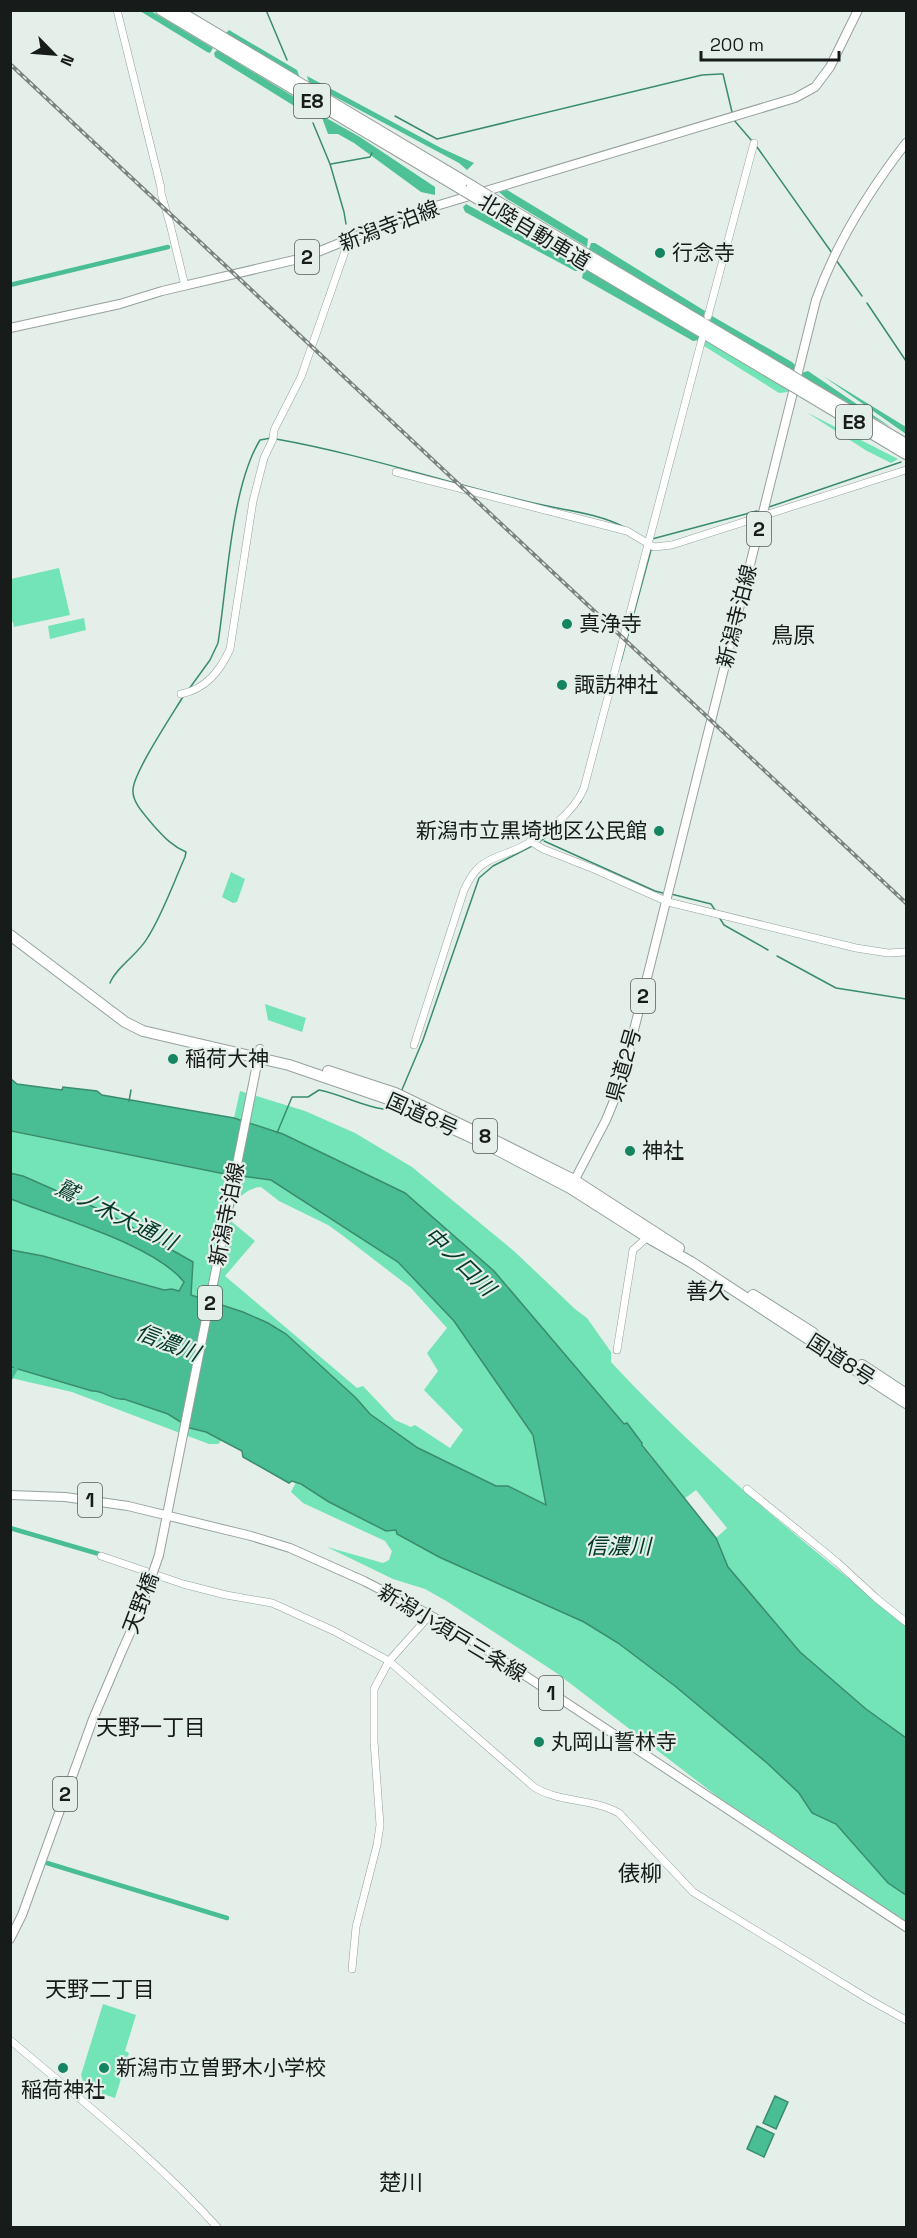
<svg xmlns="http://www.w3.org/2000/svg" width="917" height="2238" font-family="'Space Grotesk','Noto Sans JP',sans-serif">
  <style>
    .green { fill: #73e3b8; fill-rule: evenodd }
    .forest { fill: #4ec197 }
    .water { fill: #49bd93; stroke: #3a8c6e; stroke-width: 1.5 }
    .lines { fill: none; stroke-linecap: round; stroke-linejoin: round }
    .stream { stroke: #3a8c6e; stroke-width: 1.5 }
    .canal { stroke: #49bd93; stroke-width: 4.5 }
    .minor-casing { stroke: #97a09c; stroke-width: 8 }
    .major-casing { stroke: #97a09c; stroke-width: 10 }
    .highway-casing { stroke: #97a09c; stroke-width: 12 }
    .minor { stroke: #fff; stroke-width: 7 }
    .major { stroke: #fff; stroke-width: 8 }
    .highway { stroke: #fff; stroke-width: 10 }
    .rail-casing { stroke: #7b837f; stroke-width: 4 }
    .rail { stroke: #e4efea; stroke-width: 1.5; stroke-dasharray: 4.5; stroke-linecap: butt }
    .major-bridge-casing { stroke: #97a09c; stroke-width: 10; stroke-linecap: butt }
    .highway-bridge-casing { stroke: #97a09c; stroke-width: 12; stroke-linecap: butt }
    .major-bridge { stroke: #fff; stroke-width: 8 }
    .highway-bridge { stroke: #fff; stroke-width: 10 }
    .poi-dot { fill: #158461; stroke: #e4efea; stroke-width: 2 }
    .labels { text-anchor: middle; stroke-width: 4.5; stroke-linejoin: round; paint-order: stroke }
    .shield { fill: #e4efea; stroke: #545b58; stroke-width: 1.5 }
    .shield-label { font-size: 20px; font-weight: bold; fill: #171b19 }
    .street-label { font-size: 21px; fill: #171b19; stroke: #e4efea }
    .poi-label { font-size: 21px; fill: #171b19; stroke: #e4efea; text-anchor: start }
    .neighbourhood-label { font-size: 22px; fill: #171b19; stroke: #e4efea }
    .water-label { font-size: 22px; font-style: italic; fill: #023827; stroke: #e4efea }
  </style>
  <rect width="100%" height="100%" fill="#e4efea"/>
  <path class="green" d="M705 340 789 389 788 392 779 393 704 346Z
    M806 412 898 459 891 463 867 451Z
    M59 568 70 615 14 627 13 622H11V579Z
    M84 618 86 630 50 639 48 626Z
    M231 872 245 879 237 902 233 903 222 897Z
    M265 1004 306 1018 302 1032 268 1020Z
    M240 1091 305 1111 355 1133 412 1167 515 1252 575 1309 587 1318 611 1352V1362C700 1458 803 1543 906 1624V1738L866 1709 800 1652 728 1567 716 1538 727 1528 696 1490 684 1499 627 1423 625 1425 494 1271 405 1193 283 1134 234 1118Z
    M10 1131 220 1173 271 1180 398 1262 454 1321 534 1435 546 1506 509 1486H497L418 1448 370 1414 356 1398 286 1334 268 1323 243 1312 191 1295 193 1262 105 1212 23 1176 11 1173ZM261 1187 279 1201 328 1225 342 1235 411 1288 447 1328 427 1353 438 1371 424 1390 463 1430 450 1448 415 1425 411 1427 395 1420 363 1386 357 1388 225 1276 255 1241 232 1222C233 1217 233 1212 234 1207 236 1197 251 1187 261 1187Z
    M10 1199C58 1218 153 1244 185 1282L179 1292C173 1289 167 1291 161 1289 111 1274 61 1259 11 1250Z
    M11 1367 92 1391C104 1390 112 1401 124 1399L169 1414 190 1428 206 1432 223 1439 218 1444H209L72 1392 11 1378Z
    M296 1482 329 1502 385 1531 396 1530 397 1534 439 1557 584 1622 618 1643 675 1686 767 1763 799 1793 811 1812 836 1824 888 1883 906 1895V1922L718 1797 558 1674 448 1602 425 1589 393 1579 327 1547 383 1563 389 1560 392 1551 385 1541 303 1503 291 1492Z
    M103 2004 136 2015 125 2051 129 2053 115 2098 85 2088 81 2075Z"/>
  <path class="forest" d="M140 11H151L213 48 210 53 207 52Z
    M229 30 297 70 300 78 226 33Z
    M217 50 314 109 316 116 312 117 215 57 214 53Z
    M307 76 441 148 474 163 467 170 459 163 309 83Z
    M321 115 360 137 435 187V195L421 192 354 143 338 134H328Z
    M507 190 588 239 587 247 507 199 499 192Z
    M466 204 572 261 580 266 579 271H575L465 212 463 207Z
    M591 243H595L705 311 704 318 589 249Z
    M584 268 699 337V340L693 341 582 278Z
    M712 316 792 362 795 365 794 371 710 321Z
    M808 371 892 428 803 377 801 373Z
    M823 376 906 427V434Z"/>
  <path class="water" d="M11 1079 17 1084 62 1090 63 1087 97 1091 102 1095 234 1118 283 1134 405 1193 494 1271 624 1424 627 1423 642 1443V1445L716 1538 728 1567 800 1652 866 1709 906 1738V1895L888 1883 836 1824 812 1813 799 1793 767 1763 675 1686 618 1643 584 1622 439 1557 397 1534 396 1530 386 1531 329 1502 301 1484 292 1481 289 1483 243 1457 242 1451 206 1432 190 1428 168 1414 124 1399C112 1401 104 1390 92 1391L11 1367V1250L43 1256 164 1290 172 1289 179 1291 184 1282C154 1244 57 1218 11 1199L10 1173 23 1176 105 1212 193 1262 191 1295 243 1312 268 1323 286 1334 356 1398 370 1414 418 1448 496 1486H508L546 1505 533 1435 454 1321 398 1262 271 1180 220 1173 11 1131Z
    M775 2096 788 2102 776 2129 763 2123Z
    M757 2126 774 2134 764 2157 747 2149Z"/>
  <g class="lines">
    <path class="stream" d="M266 10 287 60
      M395 116 437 139 702 75 720 74H723L732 112
      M733 119 752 141
      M313 123 330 164 344 212 346 224
      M757 147 832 253
      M331 164 370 157 372 153
      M836 260 862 296
      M867 303 906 361
      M276 439C361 454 444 482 529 502 560 510 597 512 626 528
      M769 507 901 462
      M652 539 757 511
      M621 661 651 550
      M189 689 210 660 218 643C227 586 231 487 260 440L271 438
      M544 841 655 891 663 893
      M538 843 557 829 581 801
      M671 894 711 904 715 910
      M719 917 724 925 768 950
      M777 956 836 988 906 999
      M110 983C116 967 139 954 148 937 163 913 173 884 185 857L186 852C172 846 164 837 154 826 146 816 132 803 133 790 133 773 174 712 184 695
      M401 1092 423 1040 479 878 493 866 534 845
      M129 1101 131 1090
      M277 1133 292 1097H308L319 1090C344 1095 367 1109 392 1110L394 1107"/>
    <path class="canal" d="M10 285 168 247
      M10 1379 16 1368
      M10 1528 99 1554
      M47 1863 227 1918"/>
    <g class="minor-casing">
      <path id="minor" d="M117 10 161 188V193L170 224 185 286
        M708 316 754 143
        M396 472 627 531 654 547 672 545 906 470
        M181 694C206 689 220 671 230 649L253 501 264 458 273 439 274 430 301 377 349 240
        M530 841 543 849 594 869 668 902 856 948 888 953 906 952
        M414 1045 464 890C467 884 470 878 474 873 484 859 504 855 519 848 542 837 574 813 584 788L702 339
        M617 1350 633 1250 650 1235
        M747 1489 837 1562 876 1598 906 1622
        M101 1556 183 1584 226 1595 272 1603 334 1631 389 1661 534 1787C559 1803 593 1798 619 1813L693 1892 870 2000 906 2020
        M352 1969 356 1927 377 1845 380 1825 374 1741V1689L389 1661 430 1615
        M10 2040C81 2100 155 2158 218 2228"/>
    </g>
    <g class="major-casing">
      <path id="major" d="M10 328 120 304 162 291 303 258 416 212 795 98 815 87 830 67 858 10
        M572 1185 606 1120 620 1086 816 300C836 243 869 191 906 143
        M10 1495 65 1497 128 1506 251 1536 290 1548 364 1581 430 1615 482 1647 906 1927
        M159 1555 260 1049
        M10 1939 22 1915 93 1719 122 1651"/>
    </g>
    <g class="highway-casing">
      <path id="highway" d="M161 10 463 190
        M177 10 472 186
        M490 197 787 373
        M483 202 784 381
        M805 384 906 444
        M801 391 906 454
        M10 935 125 1022 143 1031 289 1065 388 1099 488 1145 570 1188 647 1237 691 1262 906 1403
        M328 1071 395 1093 474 1131
        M488 1137 574 1180 679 1248
        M753 1295 813 1333
        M862 1365 906 1394"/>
    </g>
    <use href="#minor" class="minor"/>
    <use href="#major" class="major"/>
    <use href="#highway" class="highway"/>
    <g class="rail-casing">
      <path id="rail" d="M10 64 906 903"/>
    </g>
    <use href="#rail" class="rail"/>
    <g class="major-bridge-casing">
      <path id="major-bridge" d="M122 1651 139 1613 159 1555"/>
    </g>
    <g class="highway-bridge-casing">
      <path id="highway-bridge" d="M472 186 490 197
        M463 190 483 202
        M787 373 805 384
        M784 381 801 391"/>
    </g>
    <use href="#major-bridge" class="major-bridge"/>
    <use href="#highway-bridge" class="highway-bridge"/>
  </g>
  <g class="poi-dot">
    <circle cx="660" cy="253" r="6"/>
    <circle cx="567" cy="624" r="6"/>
    <circle cx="562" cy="685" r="6"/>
    <circle cx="659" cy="831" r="6"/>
    <circle cx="173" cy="1059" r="6"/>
    <circle cx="630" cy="1151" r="6"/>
    <circle cx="539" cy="1742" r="6"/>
    <circle cx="63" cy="2068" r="6"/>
    <circle cx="104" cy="2068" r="6"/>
  </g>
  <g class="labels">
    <g class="shield">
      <rect x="294" y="84" width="36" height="34" rx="4.5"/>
      <rect x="295" y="240" width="24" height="34" rx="4.5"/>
      <rect x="836" y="405" width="36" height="34" rx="4.5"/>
      <rect x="747" y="512" width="24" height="34" rx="4.5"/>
      <rect x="631" y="979" width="24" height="34" rx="4.5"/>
      <rect x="473" y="1119" width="24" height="34" rx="4.5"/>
      <rect x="198" y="1286" width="24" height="34" rx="4.5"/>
      <rect x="78" y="1483" width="24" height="34" rx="4.5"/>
      <rect x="539" y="1676" width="24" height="34" rx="4.5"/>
      <rect x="53" y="1777" width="24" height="34" rx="4.5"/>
    </g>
    <g class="shield-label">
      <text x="312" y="108">E8</text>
      <text x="307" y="264">2</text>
      <text x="854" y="429">E8</text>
      <text x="759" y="536">2</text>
      <text x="643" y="1003">2</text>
      <text x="485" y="1143">8</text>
      <text x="210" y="1310">2</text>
      <text x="90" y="1507">1</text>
      <text x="551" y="1700">1</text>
      <text x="65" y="1801">2</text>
    </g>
    <g class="street-label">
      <text transform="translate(389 226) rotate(-21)" y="7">新潟寺泊線</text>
      <text transform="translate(534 232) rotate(31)" y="7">北陸自動車道</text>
      <text transform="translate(737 616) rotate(-76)" y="7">新潟寺泊線</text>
      <text transform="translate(624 1065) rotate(-74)" y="7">県道2号</text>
      <text transform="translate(422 1115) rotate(24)" y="7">国道8号</text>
      <text transform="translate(227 1214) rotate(-79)" y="7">新潟寺泊線</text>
      <text transform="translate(841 1360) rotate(33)" y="7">国道8号</text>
      <text transform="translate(141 1603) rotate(-69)" y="7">天野橋</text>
      <text transform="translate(452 1633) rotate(31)" y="7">新潟小須戸三条線</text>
    </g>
    <g class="poi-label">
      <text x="672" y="260">行念寺</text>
      <text x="579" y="631">真浄寺</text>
      <text x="574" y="692">諏訪神社</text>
      <text x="647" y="838" text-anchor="end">新潟市立黒埼地区公民館</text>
      <text x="185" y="1066">稲荷大神</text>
      <text x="642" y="1158">神社</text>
      <text x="551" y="1749">丸岡山誓林寺</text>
      <text x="116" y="2075">新潟市立曽野木小学校</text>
      <text x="63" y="2097" text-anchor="middle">稲荷神社</text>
    </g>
    <g class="neighbourhood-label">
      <text x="793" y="643">鳥原</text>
      <text x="708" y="1299">善久</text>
      <text x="151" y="1735">天野一丁目</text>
      <text x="640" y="1881">俵柳</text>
      <text x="100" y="1997">天野二丁目</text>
      <text x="401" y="2190">楚川</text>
    </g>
    <g class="water-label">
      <text transform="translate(116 1214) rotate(26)" y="8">鷲ノ木大通川</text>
      <text transform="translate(460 1261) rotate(44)" y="8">中ノ口川</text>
      <text transform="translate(168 1342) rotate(21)" y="8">信濃川</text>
      <text x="618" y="1554">信濃川</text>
    </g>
  </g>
  <rect width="917" height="2238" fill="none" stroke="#171b19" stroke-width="24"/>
  <g transform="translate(54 54) rotate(115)" stroke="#e4efea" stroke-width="4.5" paint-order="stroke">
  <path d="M0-4.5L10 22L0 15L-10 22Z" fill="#171b19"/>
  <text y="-9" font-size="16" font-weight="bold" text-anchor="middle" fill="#171b19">N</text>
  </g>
  <path d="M701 51v9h138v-9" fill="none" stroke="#171b19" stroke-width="3"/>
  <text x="710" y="51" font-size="18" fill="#171b19" stroke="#e4efea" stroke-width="4.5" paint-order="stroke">200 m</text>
</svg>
